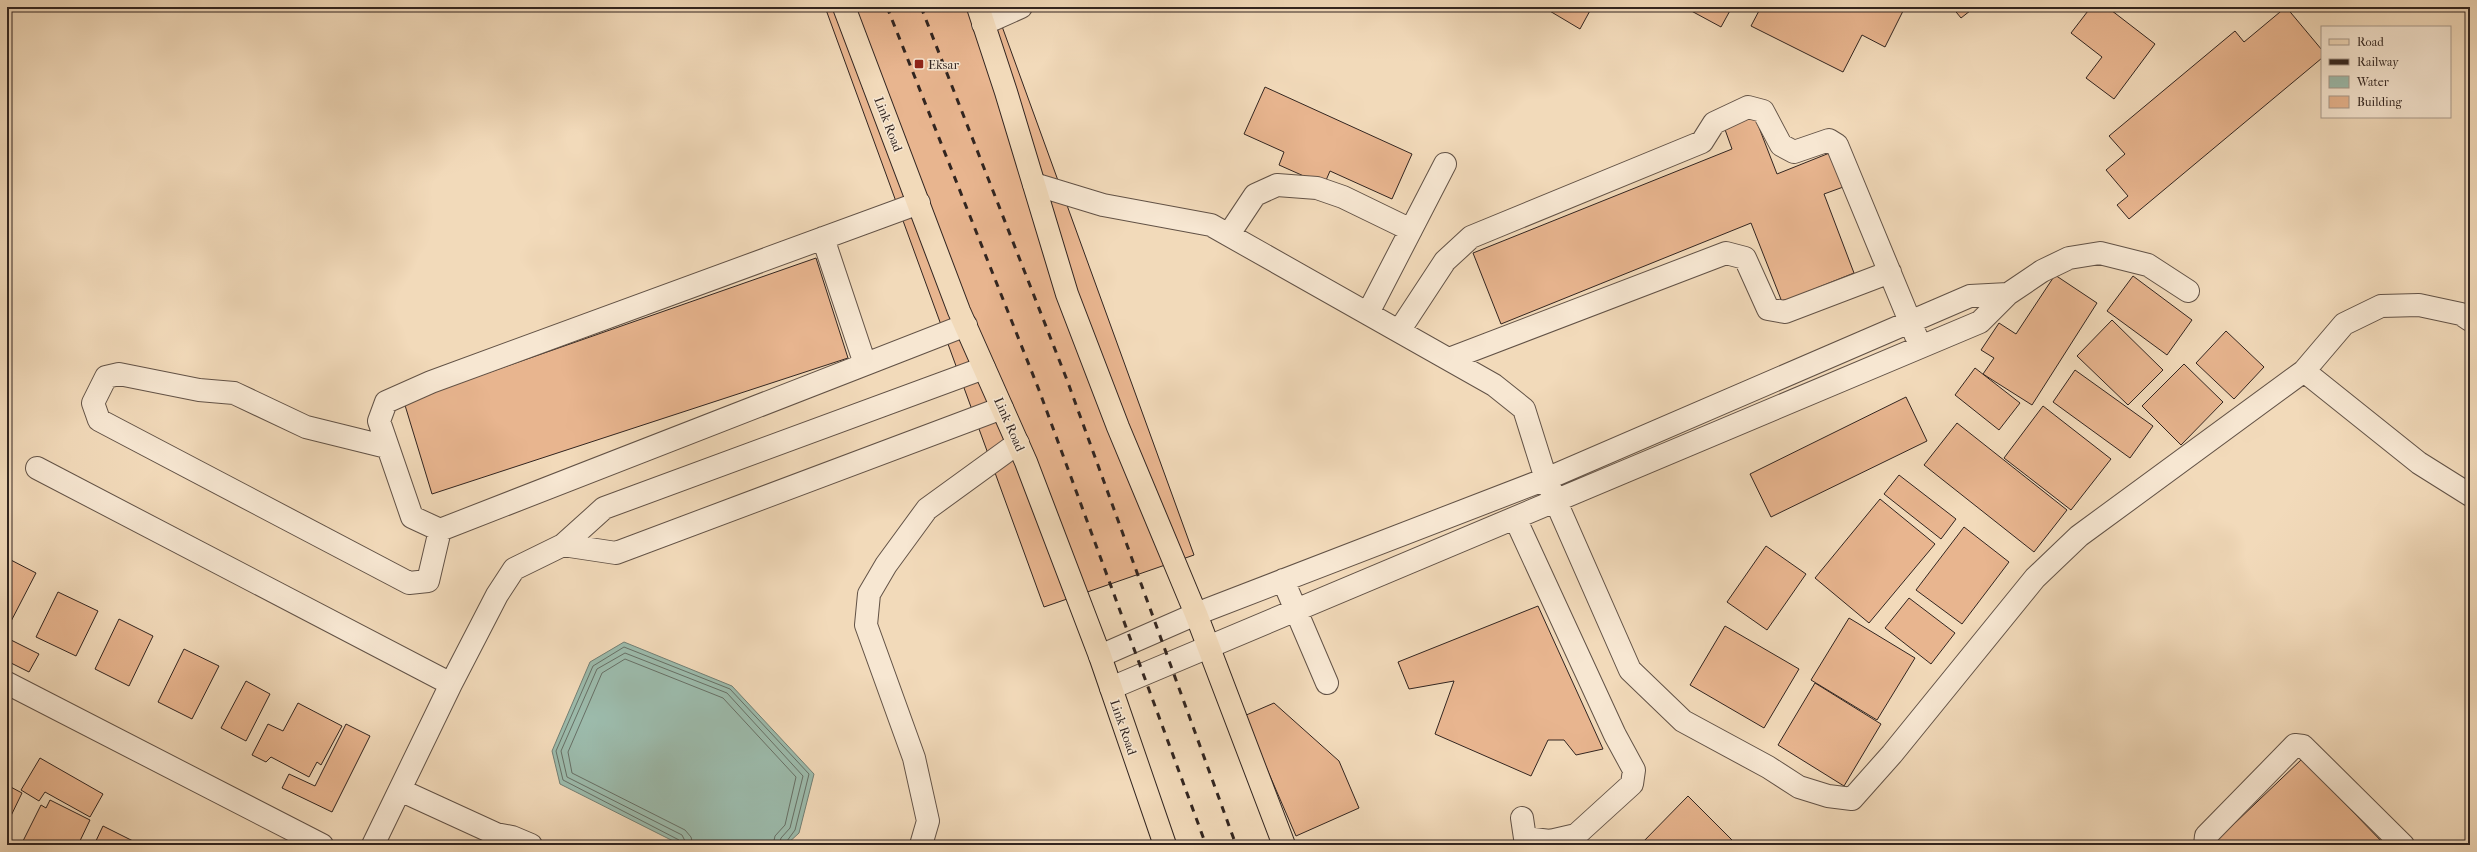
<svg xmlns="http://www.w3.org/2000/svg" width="2477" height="852" font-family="'IM FELL French Canon',serif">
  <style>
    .water { fill: #9cbbac; stroke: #727f74 }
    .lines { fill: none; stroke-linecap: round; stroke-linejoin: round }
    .shore { stroke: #677066; stroke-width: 1 }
    .building { fill: #e8b58f; stroke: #322520 }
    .minor-casing { stroke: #625246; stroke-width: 24 }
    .major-casing { stroke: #322520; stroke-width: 24 }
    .minor { stroke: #f7e7d2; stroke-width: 22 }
    .major { stroke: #f2daba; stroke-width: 22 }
    .rail { stroke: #322520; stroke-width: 3; stroke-dasharray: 7 7; stroke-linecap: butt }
    .poi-dot { fill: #8f2418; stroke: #f7e7d2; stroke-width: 1.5 }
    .labels { text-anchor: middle; stroke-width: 3; stroke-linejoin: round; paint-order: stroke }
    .poi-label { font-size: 13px; fill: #322520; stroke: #f7e7d2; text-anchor: start }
    .street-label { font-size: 13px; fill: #322520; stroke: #f7e7d2 }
  </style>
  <rect width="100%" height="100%" fill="#f2daba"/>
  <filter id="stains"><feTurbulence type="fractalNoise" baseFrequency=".005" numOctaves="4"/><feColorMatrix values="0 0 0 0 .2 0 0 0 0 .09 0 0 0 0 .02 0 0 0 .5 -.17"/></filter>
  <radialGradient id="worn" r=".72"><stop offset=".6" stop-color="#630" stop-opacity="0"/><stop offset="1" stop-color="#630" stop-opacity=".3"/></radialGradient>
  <path class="water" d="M624 642 732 686 814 774 799 833 786 845H681L560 784 552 751 590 662Z"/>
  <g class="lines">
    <path class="shore" d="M681 845 679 840 563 780 556 751 593 666 624 647 730 689 809 774 795 830 784 845
      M687 845 682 835 567 777 561 751 597 669 625 653 727 693 803 776 790 828 781 838 779 845
      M693 845 691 837 685 830 572 773 568 752 602 673 625 659 723 698 796 777 785 825 775 836 773 845"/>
  </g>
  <path class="building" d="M825 7H995L1194 555 1044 607Z
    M1543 7H1592L1580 29Z
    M1684 7H1732L1721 27Z
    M1761 7H1905L1885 47 1862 35 1843 72 1751 26Z
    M1952 7H1975L1961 18Z
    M2091 7H2107L2155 44 2114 99 2086 78 2102 57 2071 33Z
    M2286 7 2322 50V58L2129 219 2117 205 2128 196 2106 170 2125 154 2109 136 2235 31 2244 42Z
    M1265 87 1412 154 1392 199 1330 171 1324 185 1279 165 1284 152 1244 134Z
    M1753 112 1777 174 1832 152 1846 186 1824 194 1854 273 1782 302 1751 223 1501 324 1473 253 1732 149 1723 124Z
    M816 258 848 358 432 494 404 402Z
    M2055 275 2097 303 2032 405 1983 374 1994 358 1981 350 1999 323 2016 334Z
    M2133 276 2192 320 2167 355 2107 311Z
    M2112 320 2163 370 2128 405 2077 356Z
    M2226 331 2264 367 2234 399 2196 363Z
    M2184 364 2223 402 2181 445 2142 406Z
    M1975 368 2020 403 1999 430 1955 395Z
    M2075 370 2153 426 2130 458 2053 402Z
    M1906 397 1927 441 1771 517 1750 474Z
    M2043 406 2111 459 2071 510 2004 458Z
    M1957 423 2067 510 2034 552 1924 465Z
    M1899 475 1956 519 1941 539 1884 494Z
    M1880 499 1935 544 1869 623 1815 578Z
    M1964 527 2009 562 1962 624 1916 590Z
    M1766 546 1806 574 1767 630 1727 602Z
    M7 558 36 573 7 629Z
    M58 592 98 611 76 656 36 637Z
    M1909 598 1955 633 1931 664 1885 628Z
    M1538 606 1603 749 1576 755 1564 740H1548L1531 776 1435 734 1454 681 1409 689 1398 662Z
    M1849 618 1915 658 1877 720 1811 680Z
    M119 619 153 636 129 686 95 669Z
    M1725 626 1799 669 1764 728 1690 685Z
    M7 638 39 654 29 672 7 661Z
    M184 649 219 666 192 719 158 702Z
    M246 681 270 694 246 741 221 728Z
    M1815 683 1881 724 1844 786 1778 745Z
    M298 703 342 726 321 765 317 762 309 777 271 757 266 762 252 755 268 724 283 731Z
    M1274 703 1339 761 1359 808 1296 836 1244 716Z
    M346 724 370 736 332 812 282 788 289 774 315 786Z
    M40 758 103 794 90 817 45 792 39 801 21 790Z
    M2302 759 2385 845H2214L2213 844Z
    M7 785 22 793 7 824Z
    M1688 796 1737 845H1640Z
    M50 800 90 820 78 845H21L41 805 46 808Z
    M103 826 141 845H94Z"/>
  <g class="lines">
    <g class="minor-casing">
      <path id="minor" d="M983 24 1021 7
        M1034 184 1103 205 1211 225 1494 385 1524 409 1546 479 1630 670 1683 721 1768 767 1799 787 1828 796 1852 799 1892 754 2035 578 2079 536 2304 371 2344 324 2381 306 2419 305 2461 314 2470 320
        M919 203 431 382 386 402 379 421 412 517 440 530 966 325
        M1229 234 1255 195 1277 185 1317 188 1343 197 1411 230
        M823 238 865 364
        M1368 313 1445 164
        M1399 331 1445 261 1471 237 1702 142 1714 123 1748 107 1763 111 1781 145 1794 152 1829 140 1837 145 1916 336
        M1449 359 1726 253 1745 258 1768 309 1785 312 1890 272
        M2304 371 2419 463 2470 495
        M387 447 306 427 234 393 199 390 119 374 106 377 93 403 99 420 409 583 428 581 440 530
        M37 468 451 684
        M1515 518 1615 735 1634 770 1632 784 1576 835 1550 841 1525 838
        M563 545 616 553 1002 408
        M1283 580 1327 683
        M1100 656 1196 614 1546 479 1970 296 2008 294
        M7 683 322 845
        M1111 688 1980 322 2008 294 2042 271 2069 258 2100 253 2148 265 2188 291
        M400 790 496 834 512 837 531 845
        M1522 818 1526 845
        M373 845 451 684 497 595 514 569 563 545 604 508 984 368
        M921 845 928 821 914 758 866 625 869 594 886 565 927 509 1018 443
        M2205 845 2206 836 2295 745 2303 746 2403 845"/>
    </g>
    <g class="major-casing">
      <path id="major" d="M844 7 959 311 1026 462 1100 656 1165 845
        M978 7 1006 92 1067 294 1118 427 1196 614 1284 845"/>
    </g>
    <use href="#minor" class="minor"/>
    <use href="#major" class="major"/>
    <path class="rail" d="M887 7 1039 390 1206 845
      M921 7 1067 380 1236 845"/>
  </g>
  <rect class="poi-dot" x="914" y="59" width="10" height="10" rx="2"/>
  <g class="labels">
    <g class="poi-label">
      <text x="928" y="69">Eksar</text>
    </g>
    <g class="street-label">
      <text transform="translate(889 124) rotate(69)" y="5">Link Road</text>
      <text transform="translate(1010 424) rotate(66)" y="5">Link Road</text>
      <text transform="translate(1124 727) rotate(71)" y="5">Link Road</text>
    </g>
  </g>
  <rect width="2477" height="852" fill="none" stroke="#f2daba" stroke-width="24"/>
  <rect x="8" y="8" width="2461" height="836" fill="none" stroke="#322520" stroke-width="2"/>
  <rect x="12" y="12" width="2453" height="828" fill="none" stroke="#322520"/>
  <rect x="2321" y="26" width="130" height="92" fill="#f7e7d2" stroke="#a8998b"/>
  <rect x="2329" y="39" width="20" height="6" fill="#f2daba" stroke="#a8998b"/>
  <text x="2357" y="46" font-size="12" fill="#322520">Road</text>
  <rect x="2329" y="59" width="20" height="6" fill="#322520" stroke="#a8998b"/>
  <text x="2357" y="66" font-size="12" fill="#322520">Railway</text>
  <rect x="2329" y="76" width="20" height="12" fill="#9cbbac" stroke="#a8998b"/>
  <text x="2357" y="86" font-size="12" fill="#322520">Water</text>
  <rect x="2329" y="96" width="20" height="12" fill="#e8b58f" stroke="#a8998b"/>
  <text x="2357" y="106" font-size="12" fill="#322520">Building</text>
  <rect width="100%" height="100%" filter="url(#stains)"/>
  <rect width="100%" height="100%" fill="url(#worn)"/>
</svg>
